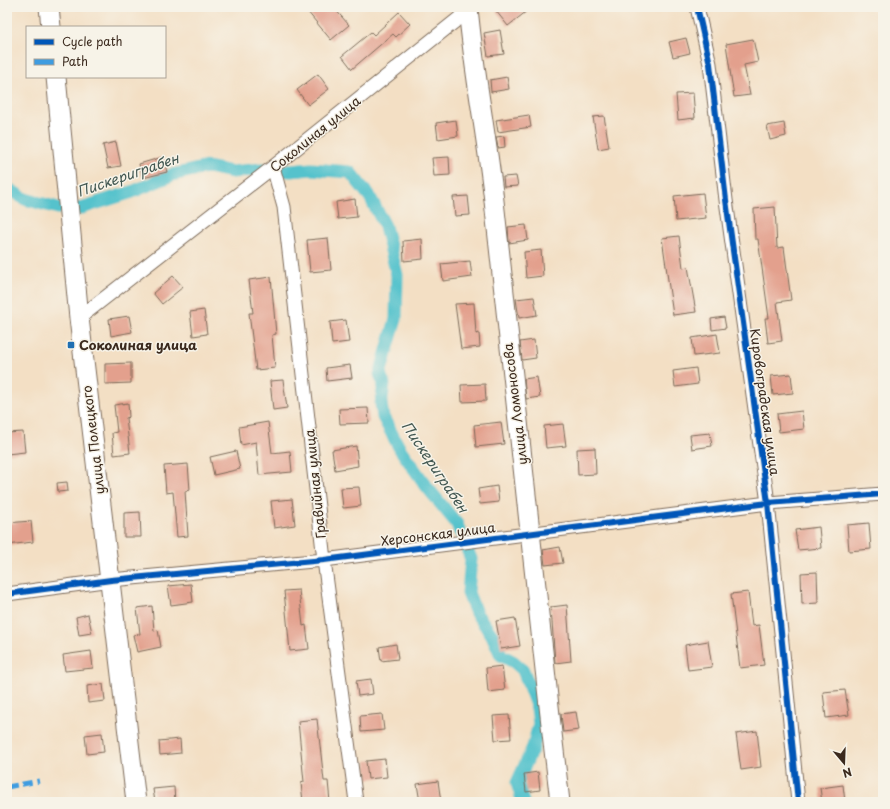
<svg xmlns="http://www.w3.org/2000/svg" width="890" height="809" font-family="'Playpen Sans',sans-serif">
  <style>
    .lines { fill: none; stroke-linecap: round; stroke-linejoin: round }
    .canal { stroke: #55c2cc; stroke-width: 13 }
    .building { fill: #e3a08d }
    .street-casing { stroke: #7b6958; stroke-width: 15 }
    .secondary-casing { stroke: #7b6958; stroke-width: 21 }
    .street { stroke: #fff; stroke-width: 13 }
    .secondary { stroke: #fff; stroke-width: 19 }
    .quiet { stroke: #3f9ce0; stroke-width: 5; stroke-dasharray: 10 5; stroke-linecap: butt }
    .cycleway-casing { stroke: #f7f3e8; stroke-width: 8 }
    .cycleway { stroke: #0057b8; stroke-width: 6 }
    .poi-dot { fill: #1f6fb2; stroke: #f7f3e8; stroke-width: 1.5 }
    .labels { text-anchor: middle; stroke-width: 3; stroke-linejoin: round; paint-order: stroke }
    .street-label { font-size: 13px; fill: #3b2a1e; stroke: #f7f3e8 }
    .poi-label { font-size: 13px; font-weight: bold; fill: #3b2a1e; stroke: #f7f3e8; text-anchor: start }
    .water-label { font-size: 14px; font-style: italic; fill: #435852; stroke: #f7f3e8 }
  </style>
  <rect width="100%" height="100%" fill="#f7f3e8"/>
  <filter id="ink" filterUnits="userSpaceOnUse"><feTurbulence type="fractalNoise" baseFrequency=".025" numOctaves="2"/><feDisplacementMap in="SourceGraphic" scale="8" xChannelSelector="R" yChannelSelector="G"/><feConvolveMatrix kernelMatrix="1 2 1 2 8 2 1 2 1" color-interpolation-filters="sRGB"/></filter>
  <filter id="wash" filterUnits="userSpaceOnUse"><feTurbulence type="fractalNoise" baseFrequency=".012" numOctaves="4" result="noise"/><feDisplacementMap in="SourceGraphic" scale="16" xChannelSelector="R" yChannelSelector="G"/><feGaussianBlur stdDeviation="0.9" result="paint"/><feColorMatrix in="noise" values="0 0 0 0 0 0 0 0 0 0 0 0 0 0 0 0 0 1.4 0 .05"/><feComposite in="paint" operator="in"/></filter>
  <g filter="url(#wash)">
    <rect width="100%" height="100%" fill="#f3dfc4"/>
    <g class="lines">
      <path class="canal" d="M278 170 291 171 311 169 350 172 370 197 385 226 397 275 396 319 380 374 384 384 381 404 383 417 400 449 427 487 457 524 460 532
        M7 188 25 199 58 208
        M75 210 132 192 172 175 207 167 232 172 262 169
        M465 544 471 559 468 593 476 613 492 635 501 655 514 662 523 670 537 708 539 724 533 747 517 783 523 802"/>
    </g>
    <g id="blocks">
      <path class="building" d="M312 7H333L349 25 331 40 307 11Z
        M501 7H532L508 26 496 11Z
        M399 12 410 24 396 37 393 34 352 69 342 56 371 32 374 35Z
        M500 30 504 54 488 56 484 33Z
        M686 38 690 53 673 57 669 42Z
        M753 39 758 62 744 65 750 95 734 97 726 44Z
        M318 74 329 89 308 105 297 90Z
        M507 77 509 89 491 92 490 80Z
        M693 93 695 118 678 120 676 94Z
        M529 115 531 127 498 132 496 120Z
        M604 116 609 147 598 149 593 117Z
        M456 120 458 136 438 139 436 123Z
        M784 123 786 136 770 140 767 126Z
        M504 136 505 147 498 148 496 137Z
        M116 142 121 166 108 168 103 145Z
        M163 157 167 172 143 178 139 164Z
        M449 157 450 175 434 176 432 158Z
        M516 176 518 186 504 187 503 177Z
        M703 193 706 218 676 221 674 196Z
        M468 196 470 215 455 216 453 197Z
        M355 199 357 217 338 219 336 202Z
        M775 207 777 248 784 247 791 300 777 302 782 341 768 343 765 318H769L758 239H755L754 209Z
        M526 225 528 240 509 243 508 227Z
        M679 236 683 268 688 267 696 312 673 315 662 238Z
        M328 238 331 270 310 272 307 240Z
        M422 239 423 259 404 261 403 241Z
        M541 250 543 276 526 278 524 252Z
        M470 261 472 277 443 281 441 264Z
        M173 276 183 287 162 304 153 293Z
        M271 277 276 334 272 335 275 368 256 370 249 313H253L249 280Z
        M534 297 537 315 519 318 516 299Z
        M474 303 476 334 479 333 480 347 461 349 455 304Z
        M204 310 207 334 193 336 190 312Z
        M129 316 132 332 111 336 109 319Z
        M724 317 726 328 712 330 711 319Z
        M346 320 349 342 332 344 330 322Z
        M717 334 720 353 694 356 692 338Z
        M534 340 536 358 522 360 520 342Z
        M131 363V383L105 384V364Z
        M350 365 352 378 327 381 326 368Z
        M696 368 698 384 675 387 673 371Z
        M791 374 793 393 773 395 771 376Z
        M537 377 540 397 526 399 524 379Z
        M283 380 287 408 273 410 270 381Z
        M485 384 486 401 462 402 461 385Z
        M128 403 129 417 126 418 130 453 114 455 112 433 117 432 114 405Z
        M368 408 369 423 340 424 339 409Z
        M802 411 804 429 779 432 777 414Z
        M268 422 272 453 290 451 292 472 259 475 256 442 241 445 239 427Z
        M501 422 504 444 476 447 474 425Z
        M563 424 566 446 546 448 544 426Z
        M23 432 25 452 7 454V433Z
        M710 433 712 446 692 449 690 435Z
        M356 446 358 466 335 470 332 450Z
        M595 448 596 474 578 475 577 449Z
        M236 451 240 469 214 475 210 457Z
        M188 464 190 490 185 491 188 536 177 537 173 492 166 493 164 466Z
        M67 482 68 491 58 492 57 483Z
        M497 486 499 502 480 504 478 489Z
        M359 487 361 506 343 508 341 488Z
        M292 499 295 525 274 528 271 501Z
        M140 512 141 537H124V513Z
        M31 521 33 542 7 545V523Z
        M869 523 871 549 849 551 847 525Z
        M819 527 821 548 798 550 795 530Z
        M560 547 563 563 545 565 543 550Z
        M817 572 818 603 802 604 801 573Z
        M191 584 193 602 171 605 168 586Z
        M299 590 303 626 306 625 309 649 290 651 284 591Z
        M748 592 752 626 759 625 764 665 740 668 731 594Z
        M567 605 571 661 555 663 551 607Z
        M152 606 154 631 158 630 161 647 137 652 133 635 140 634 137 608Z
        M88 614 92 633 79 635 76 617Z
        M515 618 520 646 501 649 496 621Z
        M708 641 712 667 688 670 685 645Z
        M396 644 398 659 381 661 379 647Z
        M91 651 93 668 65 671 63 655Z
        M502 666 505 690 488 692 486 668Z
        M371 679 373 694 358 696 356 681Z
        M103 684 105 701 88 703 87 686Z
        M845 690 849 715 826 718 823 692Z
        M576 712 579 730 563 732 561 714Z
        M382 714 384 730 361 732 360 716Z
        M509 715 511 739 495 740 493 716Z
        M317 719 324 781H328L330 802H303L301 783 304 782 298 721Z
        M757 731 761 767 741 770 736 734Z
        M102 733 104 752 87 754 85 735Z
        M180 739 181 753 160 755 159 741Z
        M385 759 387 777 368 779 366 761Z
        M538 772 540 790 526 792 524 774Z
        M438 781 441 802H420L417 784Z
        M843 785 845 802H822L820 788Z
        M174 787 175 802H155L153 789Z"/>
    </g>
  </g>
  <g filter="url(#ink)">
    <use href="#blocks" fill-opacity="0" stroke="#7b6958" stroke-width="1"/>
    <g class="lines">
      <g class="street-casing">
        <path id="street" d="M697 7 710 64 726 200 768 503 798 802
          M273 167 284 207 324 560 356 802
          M79 318 273 167 473 7
          M7 594 111 580 324 560 768 503 883 494"/>
      </g>
      <g class="secondary-casing">
        <path id="secondary" d="M49 7 51 27
          M468 7C474 75 488 142 495 210 515 408 537 605 560 802
          M56 77 79 318 136 802"/>
      </g>
      <use href="#street" class="street"/>
      <use href="#secondary" class="secondary"/>
      <path class="quiet" d="M7 787 39 781"/>
      <g class="cycleway-casing">
        <path id="cycleway" d="M697 7 710 64 726 200 768 503 798 802
          M7 594 111 580 324 560 768 503 883 494"/>
      </g>
      <use href="#cycleway" class="cycleway"/>
    </g>
  </g>
  <rect class="poi-dot" x="67" y="341" width="8" height="8" rx="2"/>
  <g class="labels">
    <g class="street-label">
      <text transform="translate(315 134) rotate(-39)" y="5">Соколиная улица</text>
      <text transform="translate(765 402) rotate(82)" y="5">Кировоградская улица</text>
      <text transform="translate(515 404) rotate(-97)" y="5">улица Ломоносова</text>
      <text transform="translate(93 440) rotate(-97)" y="5">улица Полецкого</text>
      <text transform="translate(315 484) rotate(-96)" y="5">Гравийная улица</text>
      <text transform="translate(438 534) rotate(-7)" y="5">Херсонская улица</text>
    </g>
    <g class="poi-label">
      <text x="79" y="350">Соколиная улица</text>
    </g>
    <g class="water-label">
      <text transform="translate(128 175) rotate(-19)" y="5">Пискериграбен</text>
      <text transform="translate(435 467) rotate(56)" y="5">Пискериграбен</text>
    </g>
  </g>
  <rect width="890" height="809" fill="none" stroke="#f7f3e8" stroke-width="24"/>
  <rect x="26" y="26" width="140" height="52" fill="#f7f3e8" stroke="#aca397"/>
  <rect x="34" y="39" width="20" height="6" fill="#0057b8" stroke="#aca397"/>
  <text x="62" y="46" font-size="12" fill="#3b2a1e">Cycle path</text>
  <rect x="34" y="59" width="20" height="6" fill="#3f9ce0" stroke="#aca397"/>
  <text x="62" y="66" font-size="12" fill="#3b2a1e">Path</text>
  <g transform="translate(844 763) rotate(161)" stroke="#f7f3e8" stroke-width="3" paint-order="stroke">
  <path d="M0-3L7 15L0 10L-7 15Z" fill="#3b2a1e"/>
  <text y="-6" font-size="11" font-weight="bold" text-anchor="middle" fill="#3b2a1e">N</text>
  </g>
</svg>
